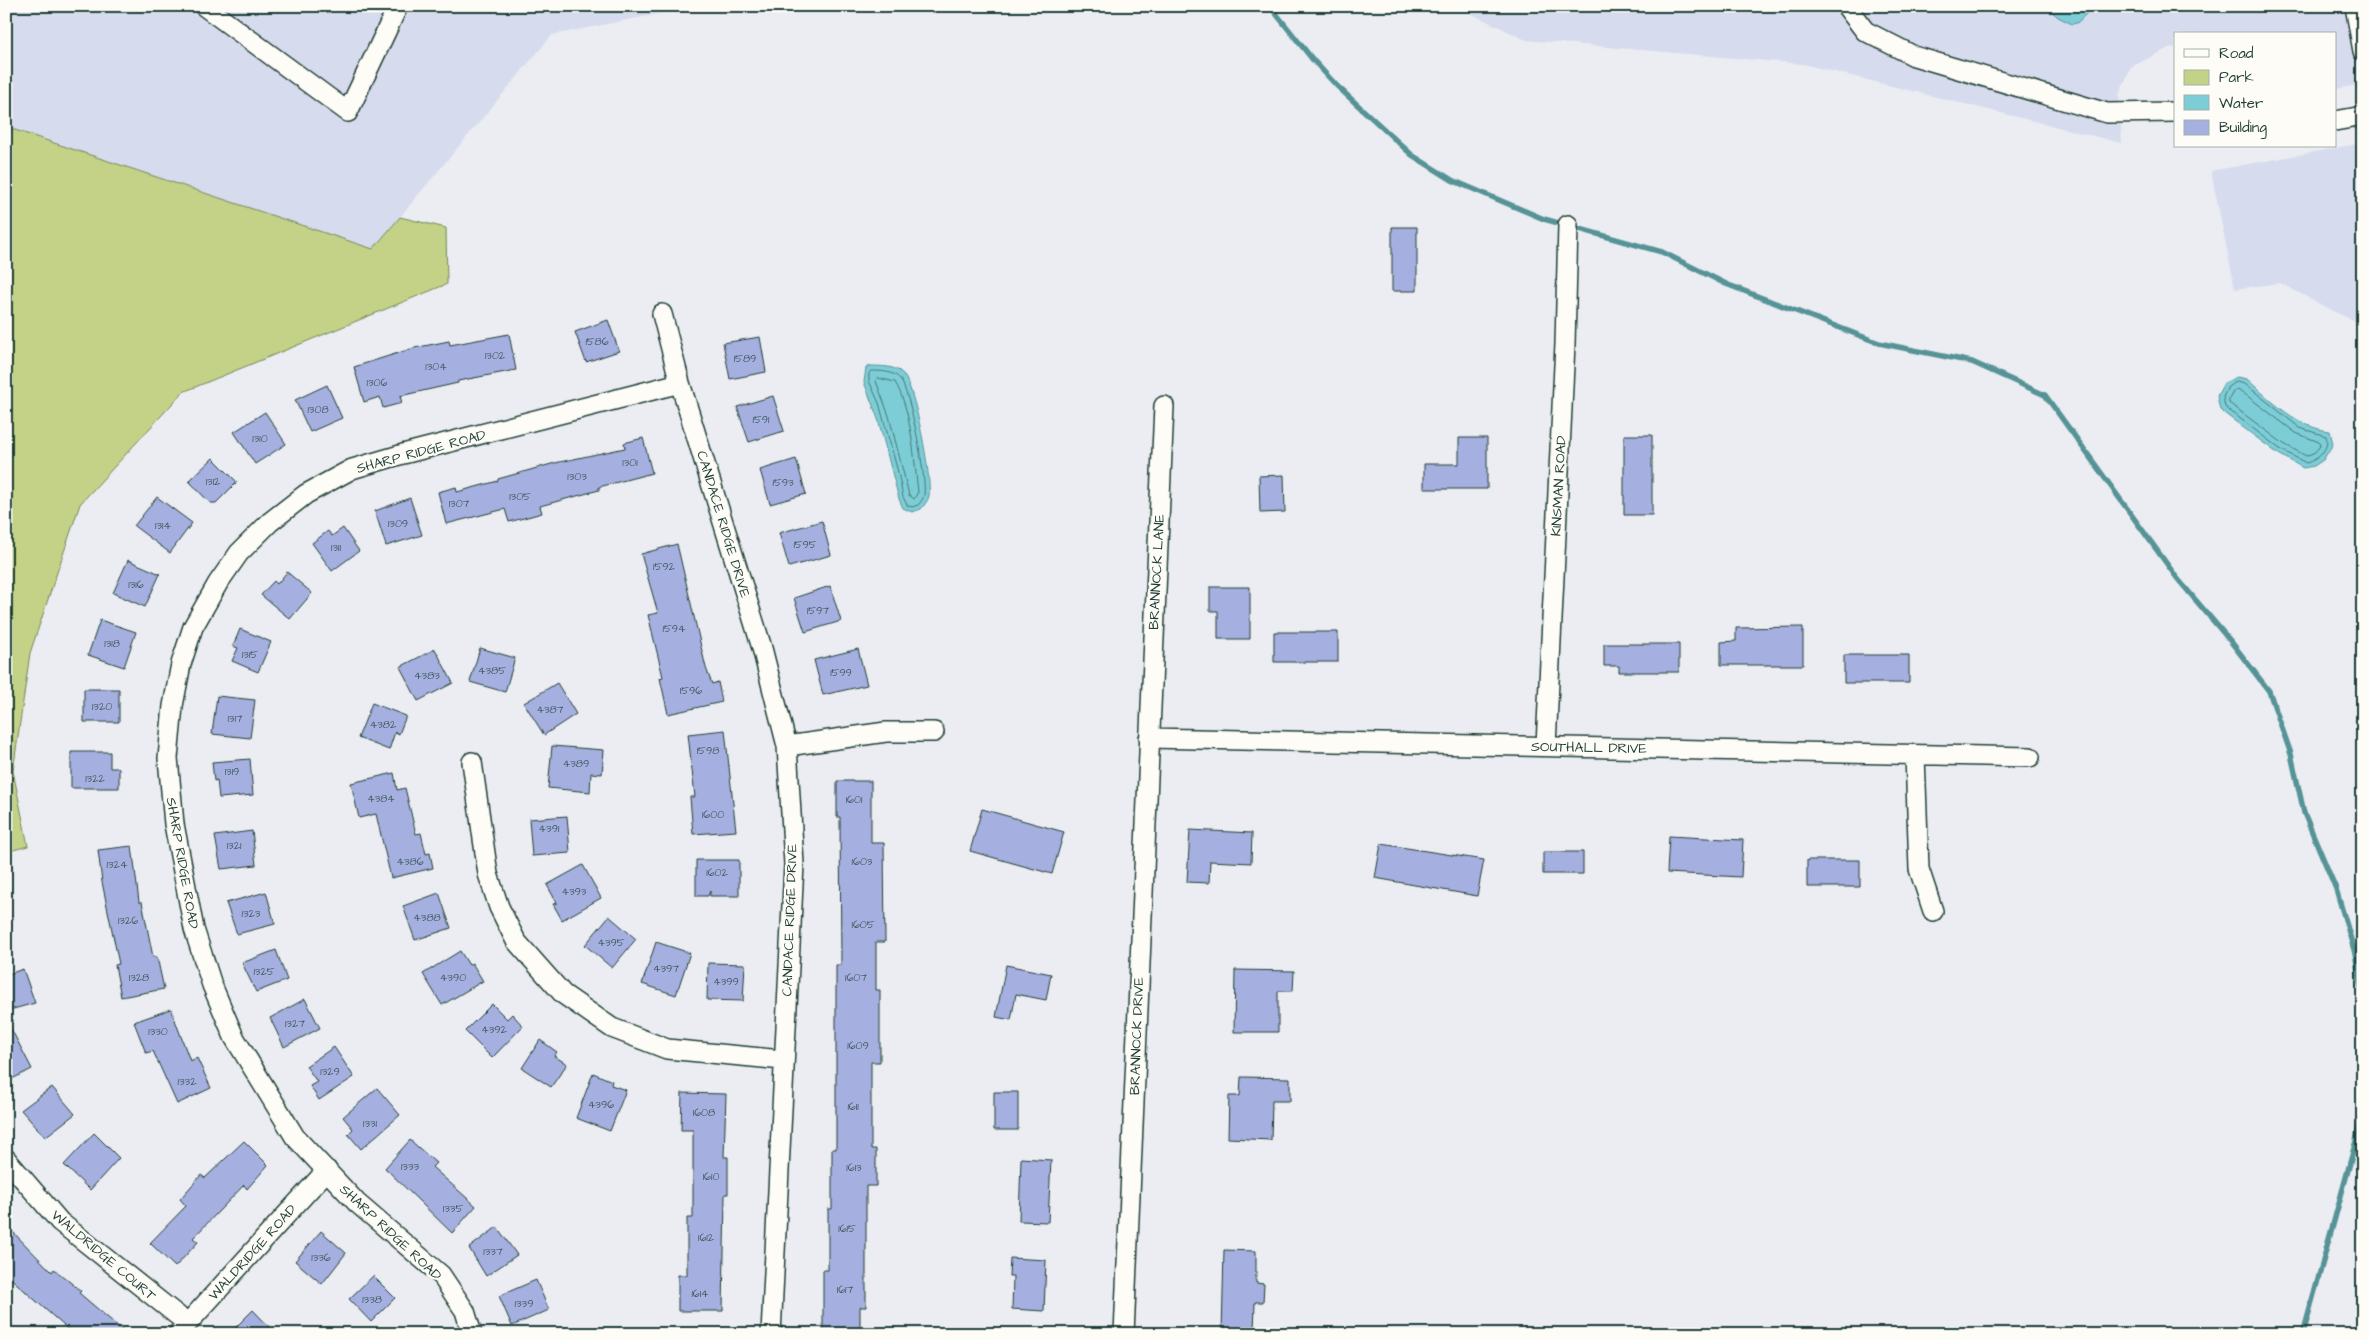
<svg xmlns="http://www.w3.org/2000/svg" width="2369" height="1340" font-family="'Architects Daughter',sans-serif">
  <style>
    .built { fill: #d6dbed }
    .green { fill: #c3d286; stroke: #71885d }
    .water { fill: #7dcdd7; stroke: #579396 }
    .lines { fill: none; stroke-linecap: round; stroke-linejoin: round }
    .shore { stroke: #457775; stroke-width: 1 }
    .stream { stroke: #579396; stroke-width: 5.5 }
    .building { fill: #a5b0e0; stroke: #1f3d34 }
    .minor-casing { stroke: #1f3d34; stroke-width: 22 }
    .minor { stroke: #fdfcf7; stroke-width: 19 }
    .labels { text-anchor: middle; stroke-width: 4.5; stroke-linejoin: round; paint-order: stroke }
    .number-label { font-size: 11px; fill: #405a5f }
    .street-label { font-size: 14px; fill: #1f3d34; stroke: #fdfcf7 }
  </style>
  <rect width="100%" height="100%" fill="#ebedf2"/>
  <filter id="ink" filterUnits="userSpaceOnUse"><feTurbulence type="fractalNoise" baseFrequency=".02" numOctaves="2"/><feDisplacementMap in="SourceGraphic" scale="10" xChannelSelector="R" yChannelSelector="G"/><feConvolveMatrix kernelMatrix="1 2 1 2 8 2 1 2 1" color-interpolation-filters="sRGB"/></filter>
  <g filter="url(#ink)">
    <path class="built" d="M6 6H698L552 35 373 249 6 127Z
      M1456 6H2363V84L2335 89V34H2175V48L2171 47 2131 67 2119 95 2122 143 1803 64 1526 40Z
      M2363 143V326L2280 283 2235 289 2211 171Z"/>
    <path class="green" d="M6 127 373 249 400 217 446 228 447 284 183 392 80 504 30 653 13 771 28 846 6 852Z"/>
    <path class="water" d="M2046 6H2094L2077 23 2072 24 2058 17Z
      M870 366C881 366 896 366 903 374 915 388 932 478 929 496 928 501 924 505 921 509L912 512 903 508 899 499 878 419 864 382 866 368Z
      M2237 377 2247 379C2270 400 2298 428 2330 431L2333 444 2323 460 2314 466 2303 468 2277 453 2220 410 2217 396 2224 383Z"/>
    <g class="lines">
      <path class="shore" d="M871 371C880 371 894 371 900 379 910 391 927 479 924 495 923 499 921 502 918 505L912 507 907 505 903 497 898 472 879 403 869 381V374Z
        M878 378 895 382C912 411 914 459 918 492L914 499 909 495 889 416 876 381Z
        M2237 382 2245 384 2300 428 2326 436C2330 449 2318 460 2306 463L2280 449 2225 407 2223 397 2228 387Z
        M2238 389 2296 433 2319 442 2320 446 2315 452 2306 456 2284 444 2229 403V399L2233 392Z"/>
      <path class="stream" d="M1270 6 1313 60 1337 86 1412 155 1452 180 1544 219 1662 252 1726 284 1879 343 1972 362 2045 395 2177 578 2232 643 2269 691 2291 754 2304 813 2336 889 2355 953 2363 999
        M2303 1334 2356 1141 2363 1104"/>
    </g>
    <path class="building" d="M1392 227H1417V291H1392Z
      M608 320 619 351 586 362 575 332Z
      M509 334 516 370 458 381V383L400 396 402 403 383 408 380 397 364 402 354 367 414 348 449 341 450 345Z
      M760 337 766 372 730 379 723 343Z
      M327 385 342 418 310 432 295 400Z
      M773 396 784 431 749 442 737 407Z
      M265 412 286 444 255 464 234 432Z
      M1624 435H1652V515H1624Z
      M643 438 652 473 599 487V490L540 506 542 513 509 522 505 509 446 524 438 492 456 487 457 492 498 481V479L555 463 625 448 624 443Z
      M1459 438H1487V489H1424V464H1459Z
      M213 458 237 482 216 503H210L189 481Z
      M796 459 806 494 770 504 760 470Z
      M1284 475 1285 512 1260 513 1259 476Z
      M157 497 192 523 170 553 134 526Z
      M410 498 422 535 386 546 375 511Z
      M822 521 831 555 789 567 779 533Z
      M343 528 359 551 332 571 312 543 328 531 332 536Z
      M677 544 706 668 712 684 718 682 722 702 668 714 660 678 663 677 648 615 658 613 641 554Z
      M128 560 160 574 145 607 113 593Z
      M287 572 312 593 290 619 261 595 274 581 277 584Z
      M830 586 841 621 805 632 794 598Z
      M1210 587H1250V639H1218V611H1210Z
      M100 620 136 632 124 667 88 655Z
      M1803 627V665H1721V642L1736 641V628Z
      M240 629 271 642 258 672 232 661 238 648 233 646Z
      M1274 632H1338V662H1274Z
      M1604 644H1679V672H1619V666H1604Z
      M480 648 515 658 505 692 470 682Z
      M435 649 453 683 418 701 400 667Z
      M858 649 867 685 823 695 814 660Z
      M1844 655H1909V683H1844Z
      M557 683 576 714 544 735 524 703Z
      M84 689H119V722H84Z
      M217 696 255 700 250 738 212 734Z
      M372 703 406 716 399 734 395 732 389 750 358 738Z
      M725 730 736 831 693 834 690 797H695L688 734Z
      M552 746 604 750 602 774 591 773 590 792 548 788Z
      M71 752H110V768H119V788H71Z
      M250 759 253 795 219 798 217 780 214 781 212 762Z
      M394 773 397 790 405 788 416 834 421 833 426 854 430 853 433 868 391 878 376 814 359 818 351 783Z
      M837 781H871V843H884L885 942H876V990H880V1062H871V1149H876V1186H866V1307H860V1334H823V1270H828V1209H832V1149H836V965H841L840 817H837Z
      M982 809 1064 832 1052 874 970 851Z
      M567 816 570 853 532 856 529 819Z
      M1190 830 1252 833 1251 863 1210 861 1209 883 1187 882Z
      M252 831 256 865 221 869 215 836Z
      M1669 836 1743 840 1741 877 1667 873Z
      M1381 844 1484 860 1477 896 1375 878Z
      M132 846 139 902H142L153 957H157L164 989 121 997 115 965 119 964 102 882 98 850Z
      M1543 852H1583V874H1543Z
      M696 860H739V896H710V891L708 896H696Z
      M1807 860H1860V887H1807Z
      M583 865 601 898 562 920 553 904 557 903 547 885Z
      M266 892 275 924 237 934 226 903Z
      M439 893 451 928 415 940 403 906Z
      M609 916 636 939 612 968 585 945Z
      M656 942 690 953 676 995 642 984Z
      M276 950 287 980 256 992 242 963Z
      M460 951 469 965 472 963 483 981 442 1005 423 974Z
      M708 963 745 964 743 1001 707 1000Z
      M1006 965 1051 974 1046 1000 1016 994 1011 1020 996 1017Z
      M23 969 35 1003 6 1011V975Z
      M1235 970 1294 971 1293 991H1278V1032H1234Z
      M305 999 320 1028 284 1047 270 1018Z
      M492 1004 507 1019 512 1014 523 1026 492 1058 465 1031Z
      M171 1009 190 1061 197 1058 211 1088 177 1104 153 1051 146 1053 134 1022Z
      M6 1019 32 1069 6 1082Z
      M540 1040 557 1052 554 1056 567 1064 551 1087 522 1068Z
      M334 1047 354 1077 319 1100 310 1086 317 1082 306 1066Z
      M593 1073 612 1081 611 1085 626 1090 610 1131 576 1118Z
      M1241 1077 1290 1078V1101H1272L1271 1140 1228 1138 1229 1096H1240Z
      M52 1087 75 1114 45 1137 21 1110Z
      M377 1088 400 1115 361 1149 348 1134 353 1129 343 1117Z
      M994 1092H1018V1130H994Z
      M682 1093 726 1094 724 1157H728V1194H725L723 1311H678V1275H687V1218H693V1130H681Z
      M94 1133 119 1158 90 1190 64 1165Z
      M410 1140 436 1163 432 1167 476 1206 452 1233 385 1168Z
      M244 1141 268 1165 247 1189 244 1185 193 1238 198 1242 175 1267 150 1243 186 1206 180 1199 201 1175 205 1178Z
      M1021 1158 1051 1160 1048 1222 1019 1221Z
      M6 1225 52 1272 54 1269 81 1291 79 1293 127 1334H73L6 1274Z
      M497 1227 517 1255 486 1276 469 1248Z
      M321 1231 346 1253 322 1284 295 1261Z
      M1224 1250 1256 1251V1283L1264 1284 1263 1302H1255L1254 1334H1222Z
      M1010 1258 1046 1260 1044 1311 1012 1309 1013 1276H1009Z
      M373 1276 395 1298 371 1322 349 1299Z
      M536 1280 549 1310 512 1326 499 1296Z
      M253 1310 276 1334H229Z"/>
    <g class="lines">
      <g class="minor-casing">
        <path id="minor" d="M204 6 348 112 398 6
          M1846 6 1865 31 1914 56 2107 113 2175 112
          M2355 6 2363 51
          M2335 121 2363 116
          M662 314 680 383 762 648 787 746 794 864 771 1334
          M1149 738 2030 757
          M787 746 886 732H934
          M1546 746 1565 344 1568 225
          M1915 755 1919 869 1933 911
          M472 762 488 874 499 907 516 941 563 994 612 1028 667 1049 783 1060
          M6 1159 60 1222 187 1323
          M178 1334 327 1170
          M472 1334 465 1311 441 1275 357 1203 295 1137 234 1037 212 985 194 929 174 824 168 758 173 706 181 664 193 627 218 583 239 553 270 522 306 494 352 469 403 454 680 383
          M1124 1334 1164 406"/>
      </g>
      <use href="#minor" class="minor"/>
    </g>
  </g>
  <g class="labels">
    <g class="number-label">
      <text x="597" y="345">1586</text>
      <text x="495" y="359">1302</text>
      <text x="745" y="362">1589</text>
      <text x="436" y="370">1304</text>
      <text x="377" y="386">1306</text>
      <text x="318" y="413">1308</text>
      <text x="761" y="423">1591</text>
      <text x="260" y="442">1310</text>
      <text x="630" y="466">1301</text>
      <text x="577" y="480">1303</text>
      <text x="213" y="485">1312</text>
      <text x="783" y="486">1593</text>
      <text x="520" y="500">1305</text>
      <text x="459" y="507">1307</text>
      <text x="398" y="527">1309</text>
      <text x="163" y="529">1314</text>
      <text x="805" y="548">1595</text>
      <text x="336" y="551">1311</text>
      <text x="664" y="570">1592</text>
      <text x="136" y="588">1316</text>
      <text x="818" y="614">1597</text>
      <text x="674" y="632">1594</text>
      <text x="112" y="647">1318</text>
      <text x="250" y="658">1315</text>
      <text x="492" y="674">4385</text>
      <text x="841" y="676">1599</text>
      <text x="427" y="679">4383</text>
      <text x="691" y="694">1596</text>
      <text x="102" y="710">1320</text>
      <text x="550" y="713">4387</text>
      <text x="235" y="722">1317</text>
      <text x="383" y="728">4382</text>
      <text x="708" y="754">1598</text>
      <text x="576" y="767">4389</text>
      <text x="232" y="775">1319</text>
      <text x="95" y="782">1322</text>
      <text x="381" y="802">4384</text>
      <text x="854" y="803">1601</text>
      <text x="713" y="818">1600</text>
      <text x="549" y="832">4391</text>
      <text x="234" y="849">1321</text>
      <text x="410" y="865">4386</text>
      <text x="862" y="865">1603</text>
      <text x="117" y="868">1324</text>
      <text x="717" y="876">1602</text>
      <text x="574" y="895">4393</text>
      <text x="251" y="917">1323</text>
      <text x="427" y="921">4388</text>
      <text x="128" y="924">1326</text>
      <text x="863" y="928">1605</text>
      <text x="611" y="946">4395</text>
      <text x="666" y="972">4397</text>
      <text x="264" y="975">1325</text>
      <text x="139" y="981">1328</text>
      <text x="453" y="981">4390</text>
      <text x="856" y="981">1607</text>
      <text x="726" y="985">4399</text>
      <text x="295" y="1027">1327</text>
      <text x="494" y="1033">4392</text>
      <text x="158" y="1035">1330</text>
      <text x="858" y="1049">1609</text>
      <text x="330" y="1075">1329</text>
      <text x="187" y="1085">1332</text>
      <text x="601" y="1108">4396</text>
      <text x="853" y="1110">1611</text>
      <text x="704" y="1116">1608</text>
      <text x="370" y="1127">1331</text>
      <text x="410" y="1170">1333</text>
      <text x="854" y="1171">1613</text>
      <text x="711" y="1180">1610</text>
      <text x="453" y="1212">1335</text>
      <text x="847" y="1232">1615</text>
      <text x="706" y="1241">1612</text>
      <text x="493" y="1255">1337</text>
      <text x="321" y="1261">1336</text>
      <text x="845" y="1293">1617</text>
      <text x="700" y="1297">1614</text>
      <text x="372" y="1303">1338</text>
      <text x="524" y="1307">1339</text>
    </g>
    <g class="street-label">
      <text transform="translate(421 451) rotate(-15)" y="5">SHARP RIDGE ROAD</text>
      <text transform="translate(1558 486) rotate(-87)" y="5">KINSMAN ROAD</text>
      <text transform="translate(724 524) rotate(73)" y="5">CANDACE RIDGE DRIVE</text>
      <text transform="translate(1156 572) rotate(-87)" y="5">BRANNOCK LANE</text>
      <text transform="translate(1589 747) rotate(1)" y="5">SOUTHALL DRIVE</text>
      <text transform="translate(183 863) rotate(80)" y="5">SHARP RIDGE ROAD</text>
      <text transform="translate(789 920) rotate(-88)" y="5">CANDACE RIDGE DRIVE</text>
      <text transform="translate(1136 1036) rotate(-88)" y="5">BRANNOCK DRIVE</text>
      <text transform="translate(391 1232) rotate(43)" y="5">SHARP RIDGE ROAD</text>
      <text transform="translate(252 1252) rotate(-48)" y="5">WALDRIDGE ROAD</text>
      <text transform="translate(104 1255) rotate(40)" y="5">WALDRIDGE COURT</text>
    </g>
  </g>
  <rect width="2369" height="1340" fill="none" stroke="#fdfcf7" stroke-width="25"/>
  <rect x="12" y="12" width="2344" height="1315" fill="none" stroke="#1f3d34" stroke-width="2" filter="url(#ink)"/>
  <rect x="2174" y="32" width="162" height="115" fill="#fdfcf7" stroke="#a4b0a9"/>
  <rect x="2184" y="49" width="25" height="8" fill="#fdfcf7" stroke="#a4b0a9"/>
  <text x="2219" y="58" font-size="15" fill="#1f3d34">Road</text>
  <rect x="2184" y="70" width="25" height="15" fill="#c3d286" stroke="#a4b0a9"/>
  <text x="2219" y="82" font-size="15" fill="#1f3d34">Park</text>
  <rect x="2184" y="95" width="25" height="15" fill="#7dcdd7" stroke="#a4b0a9"/>
  <text x="2219" y="108" font-size="15" fill="#1f3d34">Water</text>
  <rect x="2184" y="120" width="25" height="15" fill="#a5b0e0" stroke="#a4b0a9"/>
  <text x="2219" y="132" font-size="15" fill="#1f3d34">Building</text>
</svg>
